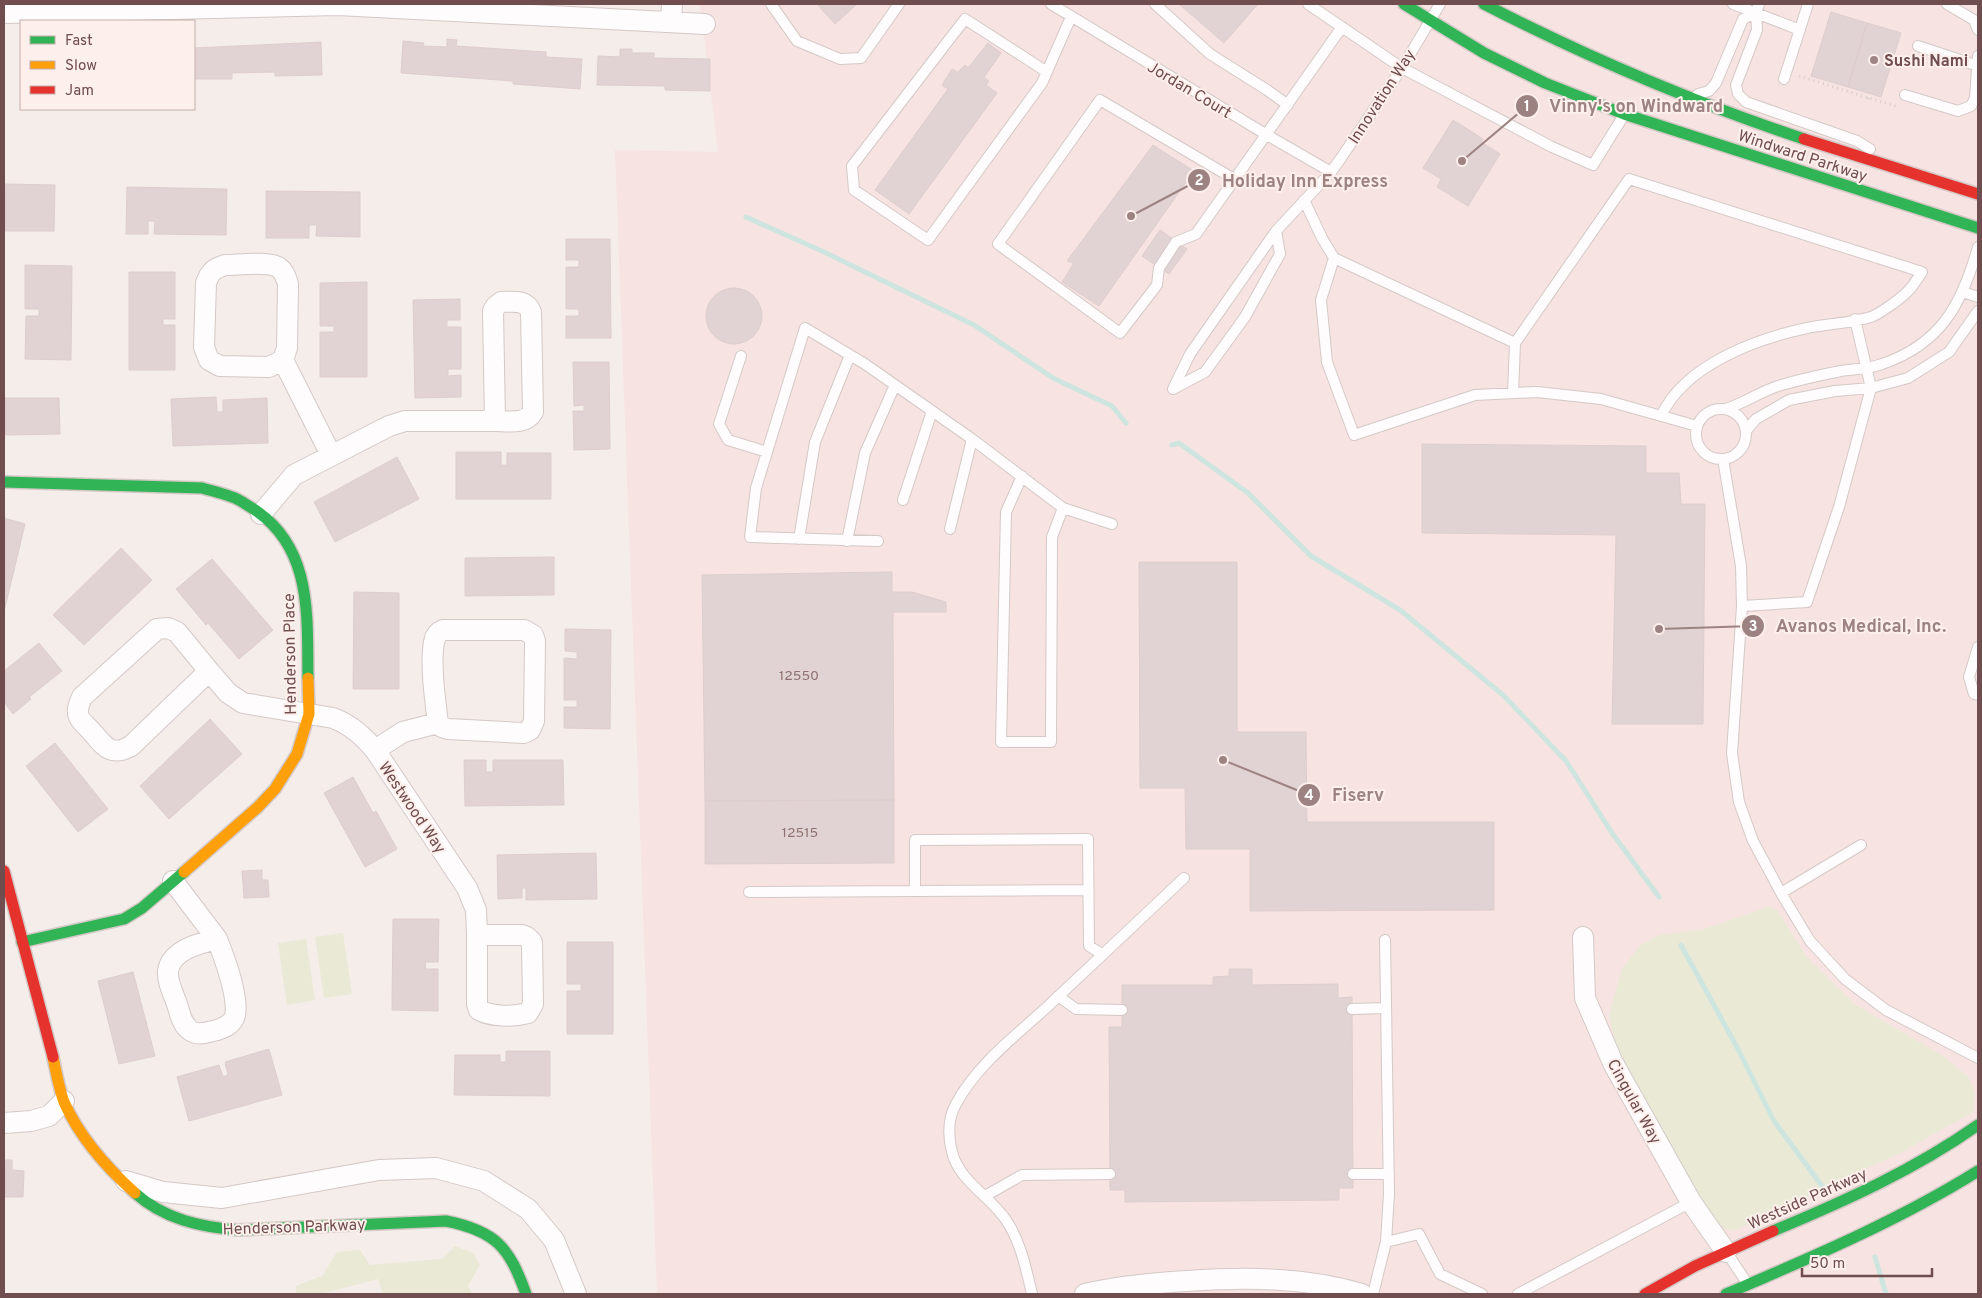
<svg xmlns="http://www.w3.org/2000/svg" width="1982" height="1298" font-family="Overpass,sans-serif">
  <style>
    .commercial { fill: #f7e3e2 }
    .green { fill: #e9e9d6 }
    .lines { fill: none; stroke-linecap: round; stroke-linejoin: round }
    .stream { stroke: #cde5de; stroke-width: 5 }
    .building { fill: #e1d3d3; stroke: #ddcecd }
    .lane-casing { stroke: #d4c9c7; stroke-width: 12 }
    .street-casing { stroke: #d4c9c7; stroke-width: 22 }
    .fast-casing { stroke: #d4c8c6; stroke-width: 14 }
    .slow-casing { stroke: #d4c8c6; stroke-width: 14 }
    .jam-casing { stroke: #d4c8c6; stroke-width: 14 }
    .path { stroke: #d6cccb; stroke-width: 3; stroke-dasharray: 1 4; stroke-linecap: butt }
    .lane { stroke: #fefcfc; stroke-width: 10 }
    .street { stroke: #fefcfc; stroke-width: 20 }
    .fast { stroke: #30b455; stroke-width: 11 }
    .slow { stroke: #ff9f0a; stroke-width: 11 }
    .jam { stroke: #e5322d; stroke-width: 11 }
    .poi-dot { fill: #9f8585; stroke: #fdefeb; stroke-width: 2 }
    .labels { text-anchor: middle; stroke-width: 4; stroke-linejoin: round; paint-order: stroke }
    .number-label { font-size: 14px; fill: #8e7171 }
    .poi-label { font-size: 16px; font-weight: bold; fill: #704d4e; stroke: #fdefeb; text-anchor: start }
    .street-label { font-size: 16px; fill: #704d4e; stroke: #fdefeb }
    .leader { fill: none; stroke: #9d8282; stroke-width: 2 }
    .callout-dot { fill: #9d8282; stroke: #fdefeb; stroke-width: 2 }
    .mark-label { font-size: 15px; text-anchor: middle; font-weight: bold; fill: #fff }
    .callout-label { font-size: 18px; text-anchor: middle; font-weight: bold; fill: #9d8282; stroke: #fdefeb; stroke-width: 4; stroke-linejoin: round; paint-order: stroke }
  </style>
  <rect width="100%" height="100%" fill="#f5edea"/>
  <path class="commercial" d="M700 4H1978V1294H657L615 150 718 152Z"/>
  <path class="green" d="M1768 907 1777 910 1807 957 1856 1005 1940 1054 1968 1076 1975 1093 1973 1112 1902 1152 1733 1231 1716 1225 1617 1049 1609 1016 1622 968 1641 945 1660 935 1704 929Z
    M343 933 352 994 324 998 315 937Z
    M306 939 315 1000 287 1005 278 943Z
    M455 1246 473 1253 480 1265 468 1286 472 1294H383L378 1279 320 1294H296V1286L322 1276 337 1252 360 1250 370 1265 442 1259Z"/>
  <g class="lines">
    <path class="stream" d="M746 217 824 252 974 325 1053 378 1112 406 1126 423
      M1172 445 1179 443 1248 493 1311 556 1400 610 1503 695 1566 761 1612 833 1659 897
      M1681 945 1738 1049 1774 1121 1822 1186
      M1875 1257 1886 1294"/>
  </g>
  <path class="building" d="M817 4H857L835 24Z
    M1179 4H1258L1224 43Z
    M1831 12 1867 23 1848 87 1811 76Z
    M1867 23 1901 33 1881 97 1848 87Z
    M447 39 457 40 456 46 546 52V57L582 59 580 89 513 84V81L401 73 403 41 424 43 423 46 447 47Z
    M321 42 322 75 275 76V72L232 73V79H194V48Z
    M988 43 1001 53 984 77 989 81 986 85 997 93 909 214 875 190 948 89 942 85 952 69 958 72 965 65 968 68Z
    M620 49H632V53H654V58L710 59V91L665 90V86L597 85 598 56 620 57Z
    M1453 120 1483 139 1481 142 1500 154 1468 206 1437 187 1441 179 1423 168Z
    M1153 145 1194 171 1099 306 1062 282 1074 263 1067 261Z
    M4 184 55 185 54 231H4Z
    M127 187 227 189 226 235 154 234 155 221H148V234H126Z
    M266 191 360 192V237L316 236 317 225H309V238H266Z
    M1160 230 1187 249 1169 274 1142 256Z
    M566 239H610L611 338H566V316H579V309H566V267H579V260H566Z
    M25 265 72 266 71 360 25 359 26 316H39V309H25Z
    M129 272H175V319H163V325H175V370H129Z
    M367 282V377H320V332H334V326H320V283Z
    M706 316a28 28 0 1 1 56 0a28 28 0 1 1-56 0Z
    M460 299V320H447V327H461V369H448V376L461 375V397L415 398 413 300Z
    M573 362H609L610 449 574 450 573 411H584V405L574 406Z
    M216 397 217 412H223V400L267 398 268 443 173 446 171 399Z
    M4 398H59L60 434 4 435Z
    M1422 444 1646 446V473H1679L1681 504H1705L1703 724H1612L1616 535 1422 533Z
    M456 452H501V465H507V453H551V499H456Z
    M397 457 419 499 335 542 314 502Z
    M4 518 25 524 4 612Z
    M121 548 152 580 84 645 53 615Z
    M554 557V595L465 596V558Z
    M212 559 273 630 239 659 208 623 206 625 176 589Z
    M1139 562H1237V732H1306L1307 822H1494V910L1250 911V849H1186L1185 788H1140Z
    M886 572H892V592H912L946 602V612H893L894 800 705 801 702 575Z
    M354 592 399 593V689H353Z
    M565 629 611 630 610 729 564 728V707H577V700H564V658L577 659V652L565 651Z
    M39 643 62 671 29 697 31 699 13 714 4 702V671Z
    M210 719 242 754 169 819 140 786Z
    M55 743 108 809 78 832 26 766Z
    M464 760H486V772H493V760H563L564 805 465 806Z
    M353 777 373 813 376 811 397 849 365 867 324 793Z
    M894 800V863L705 864V801Z
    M596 853 597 899 526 900V888H522V898L498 899 497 855Z
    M262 870V880H268L269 897 244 898 242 871Z
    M393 919H439L438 962H426L425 969H438V1011L392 1010Z
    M567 942H613V1034H567V991H581V984H567Z
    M1229 969H1252V985L1338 984V998L1352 997 1353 1188H1339V1200L1125 1202V1190H1110L1109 1027H1122V985H1213V977L1229 976Z
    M133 972 155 1056 119 1064 98 981Z
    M269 1049 282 1095 189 1121 177 1077 219 1065 223 1077 228 1075 225 1062Z
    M506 1051H550V1096L454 1095 455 1055H500V1062H506Z
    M4 1160H12V1170L24 1171 23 1197H4Z"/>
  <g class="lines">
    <g class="lane-casing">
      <path id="lane" d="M771 4 797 41 840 59 861 58 899 4
        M1051 4 1267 135 1331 172
        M1155 4 1210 54 1267 90 1288 105
        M1308 4 1402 68 1552 147 1593 165 1624 115
        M1733 4 1800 30
        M1759 4 1756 13 1757 30 1736 85 1738 94 1746 102 1857 141 1870 149
        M1947 4 1974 20 1978 30
        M1918 46 1978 66
        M1047 72 965 19 852 166 854 190 928 240 1042 83 1071 17
        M1784 79 1808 4
        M1698 94 1709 91 1716 83 1743 19 1756 13
        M1905 95 1958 111 1971 106 1975 98 1978 56
        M1234 179 1100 100 998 244 1120 333 1157 285 1159 268 1176 242 1196 234 1342 27
        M1304 200 1322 238 1334 258
        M1963 292 1978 297
        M1515 343 1334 258 1321 300 1327 362 1354 435 1475 395 1537 392 1601 399 1697 426
        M741 356 719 424 728 440 767 452
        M1173 389 1190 354 1276 231 1331 172 1341 158 1402 68 1440 4
        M1173 389 1205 372 1245 317 1280 254 1276 231
        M1513 393 1515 343 1629 179 1922 272C1917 279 1912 288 1906 293 1899 300 1879 314 1871 317 1850 323 1828 324 1807 328 1755 339 1685 365 1661 416
        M1726 409C1744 403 1760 392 1778 386 1798 380 1820 375 1841 371 1854 369 1869 369 1882 364 1941 344 1962 304 1978 247
        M1696 434a25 25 0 1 1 50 0a25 25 0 1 1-50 0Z
        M1746 431 1756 419 1789 400 1835 391 1871 388 1908 378 1949 352 1978 311
        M1723 459 1741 566 1742 606 1732 753 1739 802 1753 841 1781 893 1810 941 1845 979 1886 1010 1978 1058
        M1022 476 1006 512 1001 742H1051L1052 537 1063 508
        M903 500 932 411
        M950 529 972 439
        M799 539 815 442 850 355
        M847 541 865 453 895 385
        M878 541 750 537 756 488 805 328 865 364 972 439 1063 508 1112 524
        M1742 606 1807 602 1839 507 1871 388 1855 319
        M1978 647 1969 677 1974 694 1978 695
        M1088 890 915 891V840L1088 839 1089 946 1102 954
        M749 892 915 891
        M1781 893 1861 845
        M1058 996 1076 1009 1122 1010
        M1352 1009 1386 1008
        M1353 1174H1389
        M985 1196 1022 1175 1110 1174
        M1386 1242 1419 1234 1440 1274 1482 1294
        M1727 1253 1747 1283
        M1032 1294C1026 1269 1021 1242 1006 1220 990 1196 959 1181 952 1152 948 1136 947 1120 956 1104 976 1066 1014 1037 1046 1008 1092 965 1138 921 1184 878
        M1373 1294 1386 1242 1389 1194 1385 940
        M1518 1294 1691 1202"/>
    </g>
    <g class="street-casing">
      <path id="street" d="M4 13 338 5 705 24
        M671 22 672 4
        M225 265C238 265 267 261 278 267 284 271 286 277 288 284L287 348 283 360 269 367 220 366 209 360 204 347 206 283C210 272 213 269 225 265Z
        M501 302C513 302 526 299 531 312L533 412C525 425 509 421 495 421L493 311 496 306Z
        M283 360 331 455
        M261 514 294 475 389 426 405 421H495
        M168 628 177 632 209 671 131 746C111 757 105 747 92 732 88 727 81 722 79 717 76 710 79 704 82 697L157 629Z
        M443 630H524L533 635 535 641 534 721 530 730 524 733 448 729 442 727 438 723C435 699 430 664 434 642 435 636 438 632 443 630Z
        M209 671 228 693 243 703 333 718C351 725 362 735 375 750L467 888 476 910 477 935
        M375 750 403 732 438 723
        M173 881 217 939
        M477 935H522L527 937 532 942 533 1004 528 1013C513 1017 492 1017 479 1010L477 1004Z
        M1583 937 1585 998 1613 1063 1691 1202 1726 1252
        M217 939C223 954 243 1007 233 1020 229 1026 223 1028 217 1030 209 1032 199 1036 191 1031 182 1025 180 1014 177 1004 174 995 167 982 168 971 171 950 200 943 217 939Z
        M4 1123 31 1121 49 1116 64 1101
        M126 1181 163 1192 222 1198 379 1170 436 1168 484 1181 528 1209 554 1240 576 1294
        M1085 1294C1118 1286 1153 1283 1187 1281 1246 1277 1304 1277 1362 1294"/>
    </g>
    <g class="fast-casing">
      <path id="fast" d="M1404 4 1484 53 1545 83 1624 114 1978 228
        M1484 4C1587 57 1693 102 1804 139
        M4 482 202 488C212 491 222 493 232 497 239 499 245 504 252 508 313 546 307 616 308 678
        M22 942 124 919 142 908 184 872
        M135 1193C164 1219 200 1227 238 1230L446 1221C496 1231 509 1247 526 1294
        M1773 1231C1845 1201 1914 1170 1978 1125
        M1726 1294C1812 1257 1898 1221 1978 1171"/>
    </g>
    <g class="slow-casing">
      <path id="slow" d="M184 872 258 807 275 789 297 754 309 714 308 678
        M53 1057C56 1072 59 1088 64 1102 80 1138 106 1167 135 1193"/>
    </g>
    <g class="jam-casing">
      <path id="jam" d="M1804 139 1978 194
        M4 871 53 1057
        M1645 1294 1695 1266 1773 1231"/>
    </g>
    <path class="path" d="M1799 76 1898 107
      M1868 99 1869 94"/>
    <use href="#lane" class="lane"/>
    <use href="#street" class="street"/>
    <use href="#fast" class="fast"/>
    <use href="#slow" class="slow"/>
    <use href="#jam" class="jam"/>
  </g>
  <circle class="poi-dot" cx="1874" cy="60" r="5"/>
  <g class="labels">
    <g class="number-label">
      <text x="799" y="680">12550</text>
      <text x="800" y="837">12515</text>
    </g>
    <g class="poi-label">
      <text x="1884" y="66">Sushi Nami</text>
    </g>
    <g class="street-label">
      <text transform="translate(1190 89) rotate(31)" y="6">Jordan Court</text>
      <text transform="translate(1381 96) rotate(-57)" y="6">Innovation Way</text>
      <text transform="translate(1803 155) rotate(18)" y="6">Windward Parkway</text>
      <text transform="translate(289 654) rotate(-91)" y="6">Henderson Place</text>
      <text transform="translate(413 807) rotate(56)" y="6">Westwood Way</text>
      <text transform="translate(1635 1101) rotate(61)" y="6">Cingular Way</text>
      <text transform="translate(1807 1198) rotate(-24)" y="6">Westside Parkway</text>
      <text transform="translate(294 1226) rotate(-2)" y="6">Henderson Parkway</text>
    </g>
  </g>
  <path class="leader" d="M1462 161L1527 106M1131 216L1199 180M1659 629L1753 626M1223 760L1309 795"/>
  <g class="callout-dot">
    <circle cx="1462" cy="161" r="5"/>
    <circle cx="1131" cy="216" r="5"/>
    <circle cx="1659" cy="629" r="5"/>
    <circle cx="1223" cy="760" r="5"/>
    <circle cx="1527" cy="106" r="12"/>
    <circle cx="1199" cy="180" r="12"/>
    <circle cx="1753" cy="626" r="12"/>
    <circle cx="1309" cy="795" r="12"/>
  </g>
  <g class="mark-label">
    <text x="1527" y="111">1</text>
    <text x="1199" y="185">2</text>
    <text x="1753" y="631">3</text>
    <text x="1309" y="800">4</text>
  </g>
  <g class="callout-label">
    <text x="1636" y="112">Vinny's on Windward</text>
    <text x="1305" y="187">Holiday Inn Express</text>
    <text x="1861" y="632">Avanos Medical, Inc.</text>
    <text x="1358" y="801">Fiserv</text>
  </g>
  <rect width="1982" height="1298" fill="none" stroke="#704d4e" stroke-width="10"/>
  <rect x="20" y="20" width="175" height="90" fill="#fdefeb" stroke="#c5aeac"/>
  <rect x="30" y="36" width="25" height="8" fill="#30b455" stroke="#c5aeac"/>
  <text x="65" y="45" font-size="15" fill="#704d4e">Fast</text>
  <rect x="30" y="61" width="25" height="8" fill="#ff9f0a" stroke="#c5aeac"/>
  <text x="65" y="70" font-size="15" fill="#704d4e">Slow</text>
  <rect x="30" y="86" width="25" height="8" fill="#e5322d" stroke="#c5aeac"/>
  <text x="65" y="95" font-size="15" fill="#704d4e">Jam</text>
  <path d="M1802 1268v8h130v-8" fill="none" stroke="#704d4e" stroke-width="2.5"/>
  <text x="1810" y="1268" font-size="15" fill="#704d4e" stroke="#fdefeb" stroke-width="4" paint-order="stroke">50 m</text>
</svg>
